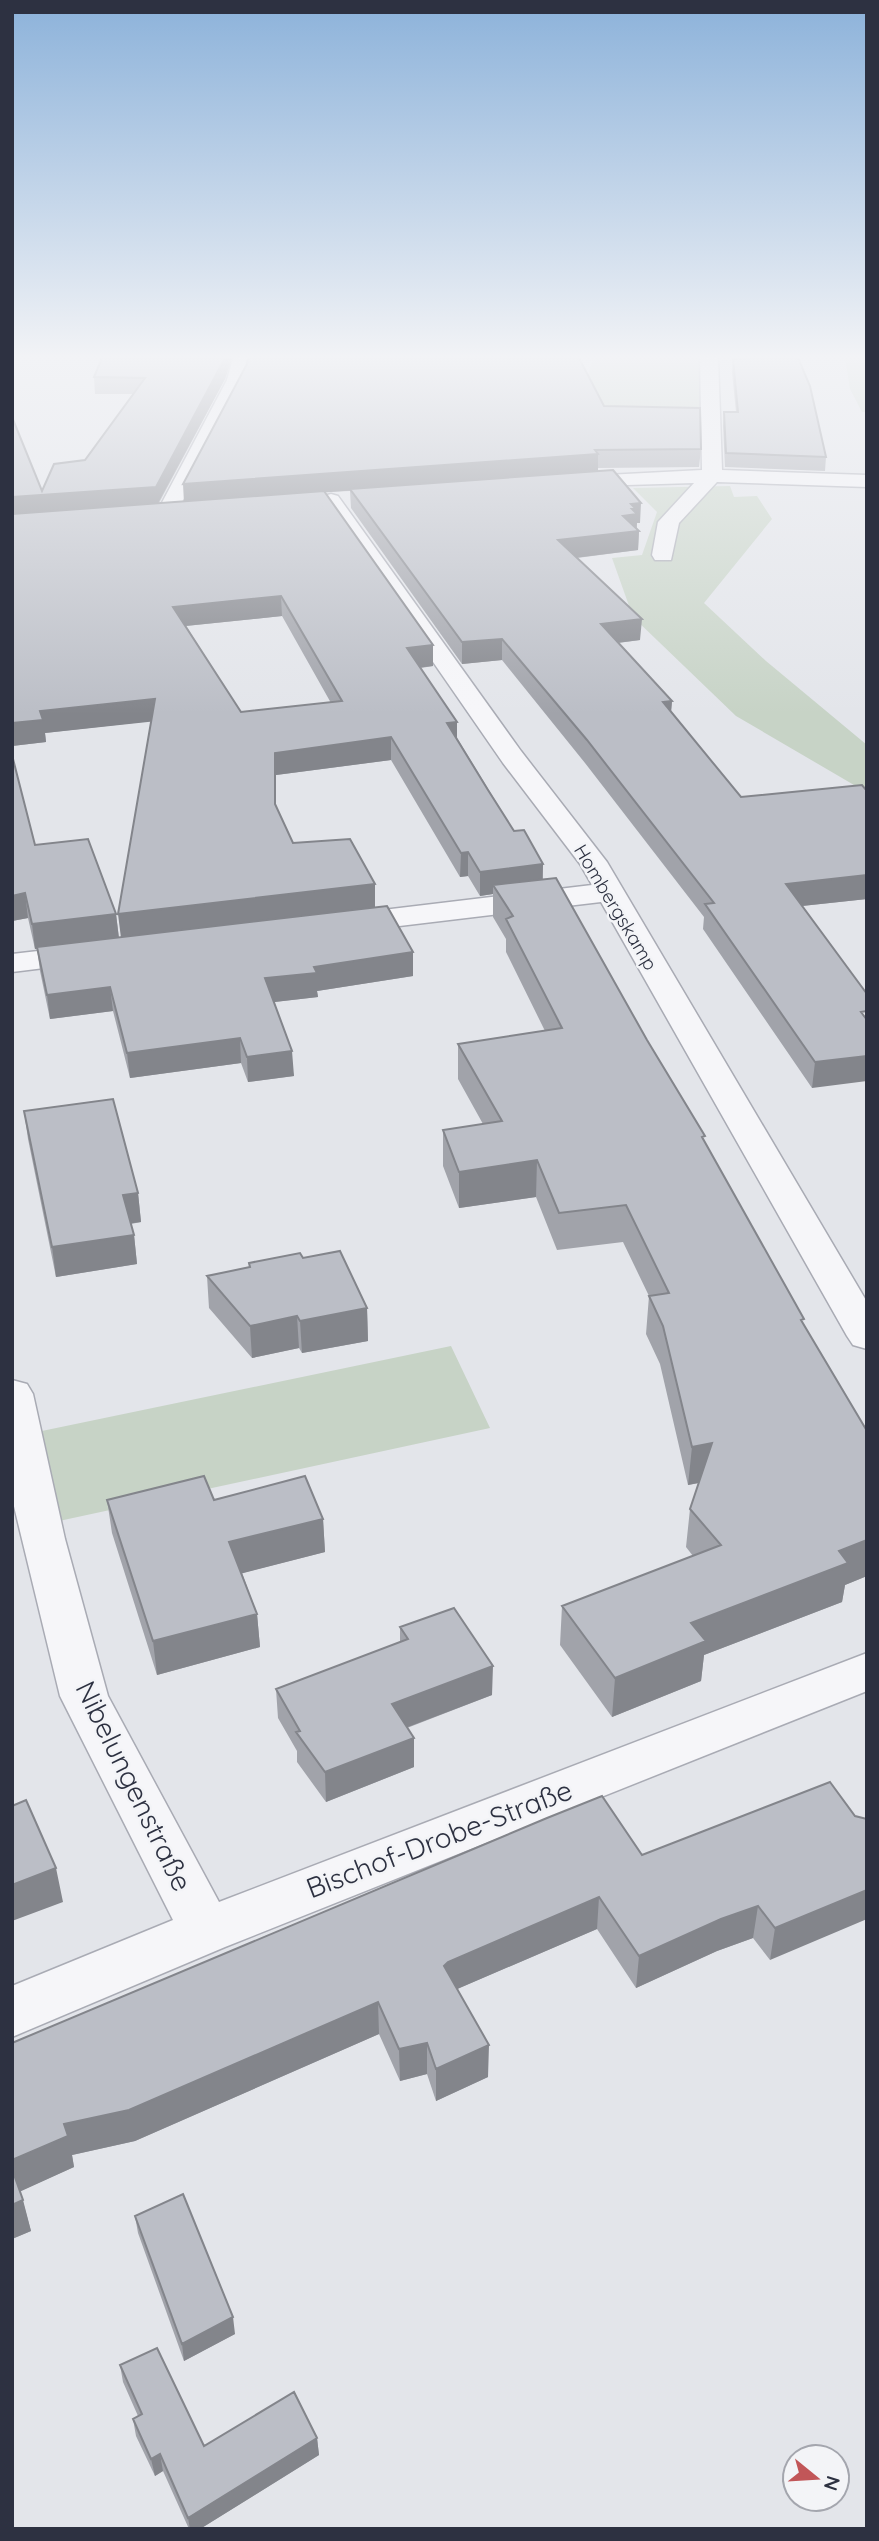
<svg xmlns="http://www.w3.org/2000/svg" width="879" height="2541" font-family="Quicksand,sans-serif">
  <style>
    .green { fill: #c7d3c6 }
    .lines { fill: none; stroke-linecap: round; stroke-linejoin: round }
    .minor-casing { stroke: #a9abb4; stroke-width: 3 }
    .minor { fill: #f6f6f9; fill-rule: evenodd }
    .wall { fill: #a1a3aa; fill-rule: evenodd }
    .shaded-wall { fill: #83858b }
    .building { fill: #bbbec6; stroke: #83858b; stroke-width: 2; fill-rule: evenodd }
    .labels { text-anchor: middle; stroke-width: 5; stroke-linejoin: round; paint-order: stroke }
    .far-street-label { font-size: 19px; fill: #2d3141; stroke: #f3f4f7 }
    .near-street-label { font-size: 28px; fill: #2d3141; stroke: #f3f4f7 }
  </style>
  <rect width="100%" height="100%" fill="#e3e5ea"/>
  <path class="green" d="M593 358H709V418L605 427 582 397Z
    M845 358H867V412H862L850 389Z
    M730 486 734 497 757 496 772 519 704 603 766 661 867 745V796L854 785 736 716 633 617 612 558 642 555 657 512 633 488Z
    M451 1346 490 1428 59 1521 37 1432Z"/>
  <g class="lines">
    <g class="minor-casing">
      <path id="minor" d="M233 358H251L245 380 177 512 174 516H160L157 512 227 380Z
        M700 358H718L722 470 867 475V487L717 482 679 523 671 560H655L652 555 658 522 694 483 561 487 558 483 561 479 568 477 702 470Z
        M331 494 338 496 521 751 607 862 867 1302V1349L853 1345 847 1336 601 902 341 933 330 930 326 924 330 918 341 915 592 885 580 864 503 763 321 500 324 496Z
        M90 945 101 947 106 954 101 961 12 972V954Z
        M12 1380 27 1384 33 1394 65 1539 108 1696 219 1902 867 1653V1691L225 1947 12 2037V1986L173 1920 60 1696 12 1498Z"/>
    </g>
    <use href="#minor" class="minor"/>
  </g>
  <path class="wall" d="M102 358H232L225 379 159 503 184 501 604 406 701 449 699 467 598 468V471L640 523H637V528L639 531 638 550 577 558 640 640 618 643 672 701 671 712 741 797 867 899 802 906 867 994 812 1088 703 929 704 917 585 763 502 660 462 664 351 508 350 491 325 492 433 645V666L421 668 457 722V738L514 831 543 864V879L705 1142 803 1323 867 1431V1576L845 1585 842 1602 704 1655 701 1681 612 1717 560 1645 562 1606 693 1556 686 1547 690 1509 699 1483 688 1485 660 1364 646 1334 649 1296 623 1242 557 1250 536 1197 459 1208 443 1166V1130L483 1124 458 1079V1044L545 1031 506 952V939L493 917V894L480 896 468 876 460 877 391 760 276 775V808L293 843 375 884V908L413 976 317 991 318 997 274 1002 294 1076 248 1082 241 1063 130 1078 113 1011 50 1019 40 971 37 948 35 949 28 918 12 921 35 845 116 914 119 938H121L151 721 45 733 46 742 12 746 42 491 85 460 133 394H95L94 377ZM282 616 331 703 241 712 186 626Z
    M753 358H798L826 457 825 471 725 467 723 426 724 412H736L732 372 733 359Z
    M24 1111 138 1193 141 1222 131 1224 134 1235 137 1264 56 1277 28 1139Z
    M303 1258 367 1308 368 1341 302 1353 299 1348 252 1358 209 1308 207 1276 249 1268V1263Z
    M107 1500H214L323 1519 325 1552 242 1573 257 1614 260 1647 157 1675 112 1533Z
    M400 1627 492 1695 407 1728 414 1767 326 1802 297 1762V1751L278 1718 276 1689 400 1642Z
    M830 1782 770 1960 753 1938 717 1951 636 1988 597 1929 457 1989 488 2077 436 2101 427 2074 400 2081 379 2034 135 2141 72 2155 74 2167 20 2191 31 2231 12 2239V2043L642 1855Z
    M135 2216 235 2334 184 2361 138 2233Z
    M120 2365 204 2446 317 2438 319 2455 200 2529H189L163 2471 155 2476 136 2436 133 2419 138 2416 123 2382Z"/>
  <path class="shaded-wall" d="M225 358H232L225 379 157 505 12 516V497L156 487Z
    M598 454V472L184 503 183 484Z
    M641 503 640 523H637L636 531H639L638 550 558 560V540L623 516 631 504Z
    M281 596 282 616 175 627 173 607Z
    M642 619 640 640 600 645 601 624Z
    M502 639V660L462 664V642Z
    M433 645V666L407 669V648Z
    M155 699 157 721 45 733 46 742 12 746V723L40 711Z
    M672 701 670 723 663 702Z
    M457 722V744L447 723Z
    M391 737V760L276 775V828L275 804V753Z
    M468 852V876L460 877 461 853Z
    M543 864 542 888 493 885V894L480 896V872Z
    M867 875V899L783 908 786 884Z
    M375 884V908L121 938 118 914Z
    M25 893 28 918 12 921V896Z
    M116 914 119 939 35 949 32 924Z
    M413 952V976L317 991 318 997 266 1003 265 978 314 967Z
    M110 987 113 1011 50 1019 47 995Z
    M240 1038 241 1063 130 1078 127 1053Z
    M292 1051 294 1076 248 1082 247 1057Z
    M867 1056V1081L812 1088 815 1062Z
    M537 1160 536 1197 459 1208V1172Z
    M138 1193 141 1222 126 1224 123 1195Z
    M134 1235 137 1264 56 1277 52 1247Z
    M367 1308 368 1341 302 1353 300 1321Z
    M297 1316 299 1348 252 1358 250 1326Z
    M712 1443 708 1481 688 1485 692 1447Z
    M323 1519 325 1552 232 1576 229 1542Z
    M867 1540V1576L845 1585 842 1602 704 1655 701 1681 612 1717 615 1678 691 1623 839 1551Z
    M257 1614 260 1647 157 1675 153 1641Z
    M493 1666 492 1695 392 1733V1704Z
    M414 1738V1767L326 1802 325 1772Z
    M56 1868 63 1902 12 1921V1885Z
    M867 1890V1919L770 1960 775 1928Z
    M599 1897 597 1929 448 1993 444 1966 448 1962Z
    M758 1906 753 1938 717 1951 636 1988 639 1956 721 1919Z
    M378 2002 379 2034 135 2141 72 2155 74 2167 17 2193 12 2174V2160L64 2124Z
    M427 2043V2074L400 2081 399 2049Z
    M489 2045 488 2077 436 2101V2069Z
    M23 2200 31 2231 12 2239V2205Z
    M233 2317 235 2334 184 2361 182 2344Z
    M317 2438 319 2455 200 2529H190L188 2518Z
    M160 2454 163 2471 155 2476 151 2459Z"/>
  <path class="building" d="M102 358H225L156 487 12 497V417L42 491 54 464 85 460 145 378 94 377Z
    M248 358H579L604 406 700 408 701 449 595 450 598 454 183 484 247 364Z
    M755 358H798L810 386 826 457 726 453 724 412H738L733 359Z
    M613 470 641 503 631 504 636 509H632L637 514 623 516 639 531 558 540 642 619 601 624 672 701 663 702 741 797 862 785 867 791V875L786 884 867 994V1011L861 1012 867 1020V1056L815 1062 705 904 714 903 587 740 502 639 462 642 350 489Z
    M324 491 433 645 407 648 457 722 447 723 488 790 514 831 524 830 543 864 480 872 468 852 461 853 391 737 275 753V804L293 843 350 839 375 884 118 914 155 699 40 711 43 720 12 723V514ZM281 596 342 701 241 712 173 607Z
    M12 755 35 845 88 839 116 914 32 924 25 893 12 896Z
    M556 878 647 1040 705 1136 702 1137 804 1319 801 1320 867 1431V1540L839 1551 848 1563 691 1623 706 1641 615 1678 562 1606 721 1545 690 1509 712 1443 692 1447 663 1326 649 1296 669 1293 626 1205 559 1213 537 1160 459 1172 443 1130 502 1121 458 1044 562 1028 506 919 513 916 493 885Z
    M387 906 413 952 314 967 317 973 265 978 292 1051 247 1057 240 1038 127 1053 110 987 47 995 37 947Z
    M113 1099 138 1193 123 1195 134 1235 52 1247 24 1111Z
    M340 1251 367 1308 300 1321 297 1316 250 1326 207 1276 250 1267 249 1263 300 1253 303 1258Z
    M204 1476 214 1500 305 1476 323 1519 229 1542 257 1614 153 1641 107 1500Z
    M454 1608 493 1666 392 1704 414 1738 325 1772 296 1732 300 1731 276 1689 408 1639 400 1627Z
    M830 1782 855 1816 867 1819V1890L775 1928 758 1906 721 1919 639 1956 599 1897 448 1962 444 1966 489 2045 436 2069 427 2043 399 2049 378 2002 129 2110 64 2124 68 2136 12 2160V2043L547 1818 602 1796 642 1855Z
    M26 1800 56 1868 12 1885V1806Z
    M12 2169 23 2200 12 2205Z
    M183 2194 233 2317 182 2344 135 2216Z
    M157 2348 204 2446 294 2392 317 2438 188 2518 160 2454 151 2459 133 2419 142 2414 120 2365Z"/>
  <linearGradient id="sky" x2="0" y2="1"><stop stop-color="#8cb2da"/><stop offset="0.5" stop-color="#f2f3f6"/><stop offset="1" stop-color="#f2f3f6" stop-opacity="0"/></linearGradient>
  <rect width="879" height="714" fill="url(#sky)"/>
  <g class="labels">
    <g class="far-street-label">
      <text transform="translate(616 907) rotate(59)" y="7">Hombergskamp</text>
    </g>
    <g class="near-street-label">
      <text transform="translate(134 1786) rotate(64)" y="10">Nibelungenstraße</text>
      <text transform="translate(439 1839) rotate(-21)" y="10">Bischof-Drobe-Straße</text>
    </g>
  </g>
  <rect width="879" height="2541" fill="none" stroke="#2d3141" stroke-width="28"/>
  <g transform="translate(816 2478) rotate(108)"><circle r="33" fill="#f3f4f7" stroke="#a4a6ae" stroke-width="2"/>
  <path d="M0-5L12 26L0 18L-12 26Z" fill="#c15658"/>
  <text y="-10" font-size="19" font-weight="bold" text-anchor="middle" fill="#2d3141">N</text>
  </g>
</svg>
